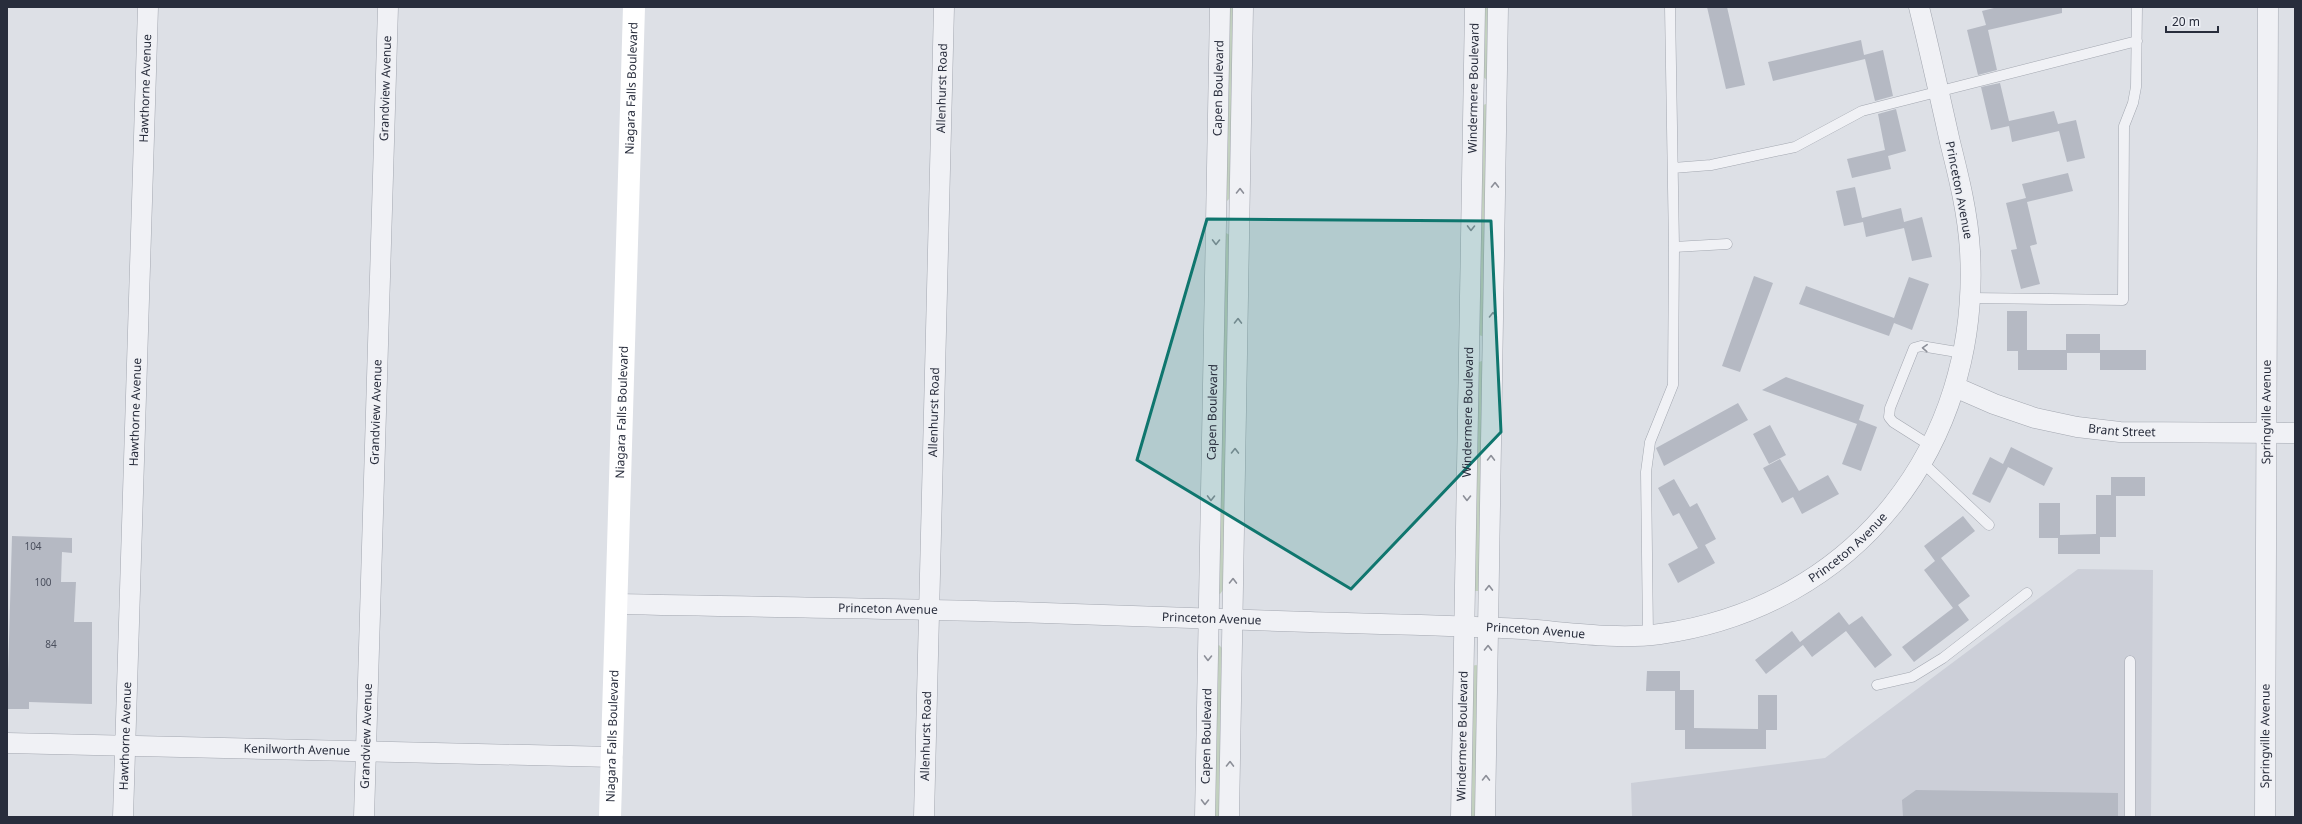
<svg xmlns="http://www.w3.org/2000/svg" width="2302" height="824" font-family="'Noto Sans',sans-serif">
  <style>
    .built { fill: #cccfd8 }
    .green { fill: #c2d0bf }
    .building { fill: #b5b9c3 }
    .lines { fill: none; stroke-linecap: round; stroke-linejoin: round }
    .service-casing { stroke: #a3a7b0; stroke-width: 11 }
    .minor-casing { stroke: #a3a7b0; stroke-width: 21 }
    .service { stroke: #f0f1f5; stroke-width: 10 }
    .minor { stroke: #f0f1f5; stroke-width: 20 }
    .secondary { stroke: #fff; stroke-width: 22 }
    .oneway { stroke: #8c8f98 }
    .marked { fill: #0f766e; fill-opacity: 0.2; stroke: #0f766e; stroke-width: 3; stroke-linejoin: round }
    .labels { text-anchor: middle; stroke-width: 3.5; stroke-linejoin: round; paint-order: stroke }
    .number-label { font-size: 10px; fill: #4b505e }
    .street-label { font-size: 12px; fill: #282d3c; stroke: #edeff4 }
  </style>
  <rect width="100%" height="100%" fill="#dde0e6"/>
  <path class="built" d="M2078 569 2153 570 2151 817H1632L1631 783 1825 758Z"/>
  <path class="green" d="M1227 7H1234L1230 198 1227 201 1225 200Z
    M1483 7H1493L1487 80 1482 76Z
    M1486 104 1490 105 1486 335 1482 336 1479 335 1483 105Z
    M1224 232 1230 235 1223 590 1220 594 1218 593Z
    M1482 361 1485 362 1480 591H1474L1479 362Z
    M1219 645 1222 648 1219 817H1212L1217 646Z
    M1476 665 1479 666V817H1468L1472 666Z"/>
  <path class="building" d="M1707 7H1727L1745 85 1726 89Z
    M1998 7H2062V13L1988 30 1997 70 1978 75 1967 30 1986 25 1982 11Z
    M1861 40 1864 55 1883 50 1893 96 1875 101 1865 59 1773 81 1768 62Z
    M2000 83 2009 121 2054 111 2058 124 2076 120 2085 158 2067 162 2059 131 2012 142 2009 126 1991 130 1981 87Z
    M1896 109 1906 151 1888 156 1891 169 1852 178 1847 159 1885 150 1878 114Z
    M2068 173 2073 191 2027 202 2037 244 2030 246 2040 284 2021 289 2011 250 2017 249 2006 203 2026 198 2022 184Z
    M1855 187 1862 218 1901 208 1904 222 1922 217 1932 257 1912 261 1904 228 1866 237 1863 222 1844 226 1836 191Z
    M1754 276 1773 283 1740 372 1722 366Z
    M1909 277 1929 284 1912 330 1894 323 1889 336 1799 304 1806 286 1894 318Z
    M2007 311H2027V350H2066V334H2100V350H2146V370H2100V353H2067V370H2018V351H2007Z
    M1786 377 1864 405 1859 420 1877 427 1861 471 1842 464 1857 424 1762 390Z
    M1738 403 1748 420 1664 466 1656 448Z
    M1770 425 1786 455 1769 464 1753 434Z
    M2011 447 2053 468 2044 486 2008 467 1990 503 1972 494 1990 457 2003 464Z
    M1780 459 1799 491 1828 475 1839 494 1802 514 1793 497 1782 503 1763 468Z
    M2111 477H2145V496H2116V537H2100V554H2058V538H2039V503H2060V535L2096 534V495H2111Z
    M1674 479 1690 507 1697 503 1716 539 1705 545 1715 563 1678 583 1668 564 1698 548 1679 513 1681 512 1673 516 1658 488Z
    M1963 516 1975 531 1941 558 1970 596 1958 605 1969 620 1914 662 1902 647 1953 608 1924 570 1935 561 1924 546Z
    M12 536 72 538V553L62 552 61 582H76L74 622H92V704L29 702V709H7Z
    M1839 612 1849 625 1862 616 1892 655 1875 668 1846 631 1812 657 1803 645 1766 674 1755 660 1792 631 1800 642Z
    M1647 671H1680V690H1694V728L1758 729V695H1777V730H1766V749H1685V730H1675V691H1646Z
    M1916 790 2118 793V817H1903L1902 800Z"/>
  <g class="lines">
    <g class="service-casing">
      <path id="service" d="M1670 7 1674 247
        M1673 168 1711 165 1795 147 1862 111 2137 41
        M1970 298 2123 300 2124 126 2133 103 2136 87 2137 7
        M1931 446 1893 422 1889 417 1890 408 1914 348 1921 346 1963 353
        M1923 463 1989 525
        M1648 635 1646 472 1650 442 1673 385 1674 247 1727 244
        M2130 661V817
        M1877 685 1912 677 1943 658 2027 593"/>
    </g>
    <g class="minor-casing">
      <g id="minor">
        <path id="s1" d="M1955 387 1994 404 2035 418 2077 427 2120 432 2295 433"/>
        <path id="s2" d="M617 604C749 607 882 608 1014 612 1113 615 1211 619 1310 622 1380 624 1451 625 1522 629 1566 632 1617 640 1660 634 1855 607 1981 446 1970 251 1968 214 1959 178 1950 142 1940 97 1930 52 1919 7"/>
        <path id="s3" d="M7 743 612 757"/>
        <path id="s4" d="M123 817 148 7"/>
        <path id="s5" d="M364 817 388 7"/>
        <path id="s6" d="M924 817 944 7"/>
        <path id="s7" d="M1205 817 1220 7"/>
        <path d="M1229 817 1243 7"/>
        <path id="s8" d="M1461 817 1475 7"/>
        <path d="M1485 817 1498 7"/>
        <path id="s9" d="M2265 817 2268 7"/>
      </g>
    </g>
    <use href="#service" class="service"/>
    <use href="#minor" class="minor"/>
    <path class="secondary" id="s10" d="M610 817 634 7"/>
  </g>
  <defs><path id="oneway-chevron" d="M-2-3.5L2.5 0L-2 3.5" fill="none" stroke-width="1.6" stroke-linecap="round" stroke-linejoin="round"/></defs>
  <g class="oneway">
    <use href="#oneway-chevron" transform="translate(1495 185) rotate(-89)"/>
    <use href="#oneway-chevron" transform="translate(1240 191) rotate(-89)"/>
    <use href="#oneway-chevron" transform="translate(1471 228) rotate(91)"/>
    <use href="#oneway-chevron" transform="translate(1216 242) rotate(91)"/>
    <use href="#oneway-chevron" transform="translate(1493 315) rotate(-89)"/>
    <use href="#oneway-chevron" transform="translate(1238 321) rotate(-89)"/>
    <use href="#oneway-chevron" transform="translate(1925 348) rotate(-177)"/>
    <use href="#oneway-chevron" transform="translate(1235 451) rotate(-89)"/>
    <use href="#oneway-chevron" transform="translate(1491 458) rotate(-89)"/>
    <use href="#oneway-chevron" transform="translate(1211 498) rotate(91)"/>
    <use href="#oneway-chevron" transform="translate(1467 498) rotate(91)"/>
    <use href="#oneway-chevron" transform="translate(1233 581) rotate(-89)"/>
    <use href="#oneway-chevron" transform="translate(1489 588) rotate(-89)"/>
    <use href="#oneway-chevron" transform="translate(1488 648) rotate(-89)"/>
    <use href="#oneway-chevron" transform="translate(1208 658) rotate(91)"/>
    <use href="#oneway-chevron" transform="translate(1230 764) rotate(-89)"/>
    <use href="#oneway-chevron" transform="translate(1486 778) rotate(-89)"/>
    <use href="#oneway-chevron" transform="translate(1205 802) rotate(91)"/>
  </g>
  <path class="marked" d="M1207 219 1491 221 1501 432 1351 589 1137 460Z"/>
  <g class="labels">
    <g class="number-label">
      <text x="33" y="550">104</text>
      <text x="43" y="586">100</text>
      <text x="51" y="648">84</text>
    </g>
    <g class="street-label">
      <text dy="4" stroke="none"><textPath href="#s4" startOffset="729">Hawthorne Avenue</textPath></text>
      <text dy="4" stroke="none"><textPath href="#s5" startOffset="729">Grandview Avenue</textPath></text>
      <text dy="4" stroke="none"><textPath href="#s10" startOffset="729">Niagara Falls Boulevard</textPath></text>
      <text dy="4" stroke="none"><textPath href="#s6" startOffset="729">Allenhurst Road</textPath></text>
      <text dy="4" stroke="none"><textPath href="#s7" startOffset="729">Capen Boulevard</textPath></text>
      <text dy="4" stroke="none"><textPath href="#s8" startOffset="729">Windermere Boulevard</textPath></text>
      <text transform="translate(1959 190) rotate(79)" y="4">Princeton Avenue</text>
      <text dy="4" stroke="none"><textPath href="#s4" startOffset="405">Hawthorne Avenue</textPath></text>
      <text dy="4" stroke="none"><textPath href="#s5" startOffset="405">Grandview Avenue</textPath></text>
      <text dy="4" stroke="none"><textPath href="#s10" startOffset="405">Niagara Falls Boulevard</textPath></text>
      <text dy="4" stroke="none"><textPath href="#s6" startOffset="405">Allenhurst Road</textPath></text>
      <text dy="4" stroke="none"><textPath href="#s7" startOffset="405">Capen Boulevard</textPath></text>
      <text dy="4" stroke="none"><textPath href="#s8" startOffset="405">Windermere Boulevard</textPath></text>
      <text dy="4" stroke="none"><textPath href="#s9" startOffset="405">Springville Avenue</textPath></text>
      <text dy="4" stroke="none"><textPath href="#s1" startOffset="174">Brant Street</textPath></text>
      <text dy="4" stroke="none"><textPath href="#s2" startOffset="1254">Princeton Avenue</textPath></text>
      <text dy="4" stroke="none"><textPath href="#s2" startOffset="271">Princeton Avenue</textPath></text>
      <text dy="4" stroke="none"><textPath href="#s2" startOffset="595">Princeton Avenue</textPath></text>
      <text dy="4" stroke="none"><textPath href="#s2" startOffset="919">Princeton Avenue</textPath></text>
      <text dy="4" stroke="none"><textPath href="#s4" startOffset="81">Hawthorne Avenue</textPath></text>
      <text dy="4" stroke="none"><textPath href="#s5" startOffset="81">Grandview Avenue</textPath></text>
      <text dy="4" stroke="none"><textPath href="#s10" startOffset="81">Niagara Falls Boulevard</textPath></text>
      <text dy="4" stroke="none"><textPath href="#s6" startOffset="81">Allenhurst Road</textPath></text>
      <text dy="4" stroke="none"><textPath href="#s7" startOffset="81">Capen Boulevard</textPath></text>
      <text dy="4" stroke="none"><textPath href="#s8" startOffset="81">Windermere Boulevard</textPath></text>
      <text dy="4" stroke="none"><textPath href="#s9" startOffset="81">Springville Avenue</textPath></text>
      <text dy="4" stroke="none"><textPath href="#s3" startOffset="290">Kenilworth Avenue</textPath></text>
    </g>
  </g>
  <rect width="2302" height="824" fill="none" stroke="#282d3c" stroke-width="16"/>
  <path d="M2166 26v6h52v-6" fill="none" stroke="#282d3c" stroke-width="2"/>
  <text x="2172" y="26" font-size="12" fill="#282d3c" stroke="#edeff4" stroke-width="3" paint-order="stroke">20 m</text>
</svg>
